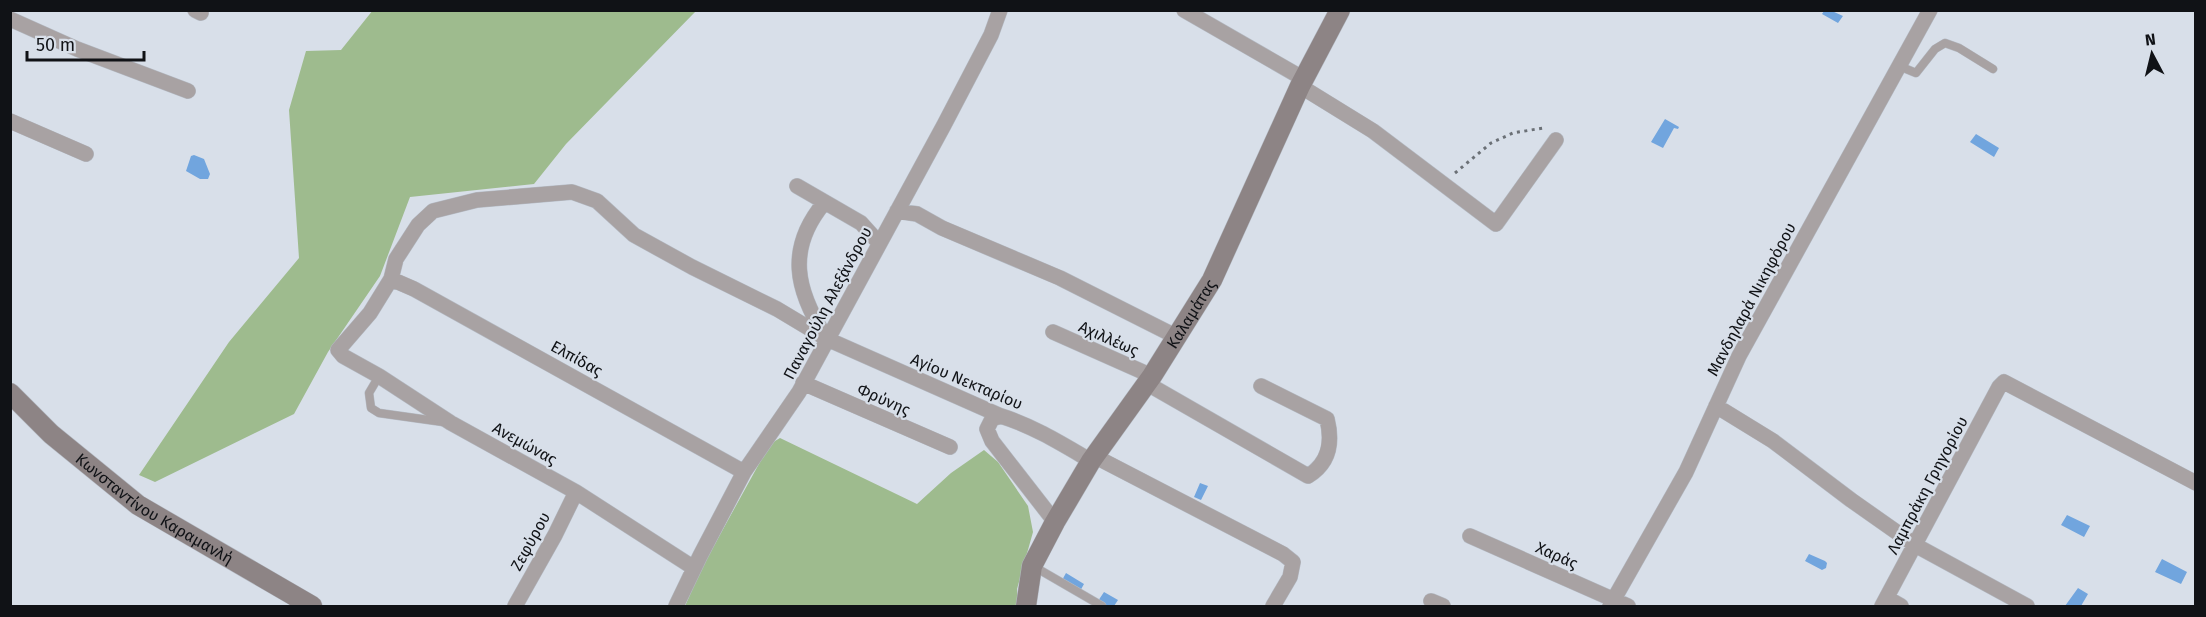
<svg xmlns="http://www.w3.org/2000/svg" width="2206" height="617" font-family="'Fira Sans',sans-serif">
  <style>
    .green { fill: #9ebb8e }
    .water { fill: #71a5de }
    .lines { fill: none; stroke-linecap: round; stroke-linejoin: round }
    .lane-casing { stroke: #b4bac3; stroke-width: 9 }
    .street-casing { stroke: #b4bac3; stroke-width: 16 }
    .secondary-casing { stroke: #b4bac3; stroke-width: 21 }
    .path { stroke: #6b7076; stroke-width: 3; stroke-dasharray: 3 4.5; stroke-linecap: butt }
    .lane { stroke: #a8a2a3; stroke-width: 8 }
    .street { stroke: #a8a2a3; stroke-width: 15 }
    .secondary { stroke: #8d8485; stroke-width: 20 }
    .labels { text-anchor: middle; stroke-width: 4.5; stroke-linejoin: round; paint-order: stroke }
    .street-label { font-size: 16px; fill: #101216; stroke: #d8dfe9 }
  </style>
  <rect width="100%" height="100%" fill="#d8dfe9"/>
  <path class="green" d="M373 10 696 11 566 144 534 184 410 197 380 276 328 352 294 414 155 482 139 475 229 342 299 258 289 110 306 51 341 50Z
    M780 438 917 504 951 473 984 450 998 462 1028 506 1033 532 1017 589 1018 606H685L701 569 770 444Z"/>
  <path class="water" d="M1824 11H1832L1843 16 1838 23 1822 14Z
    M1665 119 1679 127 1678 129 1674 128 1663 148 1651 142Z
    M1976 134 1999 148 1994 157 1970 142Z
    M194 155 204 159 210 174 208 179H200L186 171 191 156Z
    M1200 483 1208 486 1201 500 1194 497Z
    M2067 515 2090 526 2084 537 2061 525Z
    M1809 554 1825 561 1827 563 1826 568 1822 570 1805 561Z
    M2162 559 2187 572 2181 584 2155 572Z
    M1066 573 1084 584 1079 593 1061 582Z
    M2078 588 2088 594 2081 606H2065Z
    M1104 592 1118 600 1114 606H1108L1098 601Z"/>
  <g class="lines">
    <g class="lane-casing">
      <path id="lane" d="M1899 66 1916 73 1935 49 1945 43 1959 48 1993 69
        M379 376 369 393 371 408 379 413 443 422
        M1033 566 1102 606"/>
    </g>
    <g class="street-casing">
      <path id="street" d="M195 10 201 13
        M1184 10 1304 79
        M10 19 77 49 188 91
        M1300 86 1373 131 1496 224 1556 140
        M10 121 86 154
        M797 186 861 223 879 243
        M824 203C786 249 796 290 825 336
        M897 211 917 214 942 228 1060 278 1177 337
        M391 279 414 289 744 472
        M1053 332 1152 376
        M803 383 950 447
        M1146 383 1308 476C1329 463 1333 443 1327 419L1261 386
        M1716 406 1773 441 1851 500 1915 545 2027 606
        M1001 416 992 419 987 429 992 441 1055 522
        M1094 456 1283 554 1293 562 1290 577 1273 606
        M1470 536 1628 606
        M694 568 576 492 451 423 379 376 343 356 338 350 370 313 391 279 396 259 418 225 433 211 477 200 572 192 597 201 634 235 692 267 777 309 827 339 1001 416C1033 426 1062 444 1091 461
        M1887 598 1901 606
        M1431 601 1443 606
        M515 606 555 535 576 492
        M676 606 700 556 744 472 799 392 944 125 991 35 1000 10
        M1610 606 1686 472 1739 356 1930 10
        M1882 606 1999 387 2004 382 2196 483"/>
    </g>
    <g class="secondary-casing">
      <g id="secondary">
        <path id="s1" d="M10 393 51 434 138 505 312 606"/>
        <path id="s2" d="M1026 606 1032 566 1055 522 1091 461 1152 376 1212 280 1300 86 1340 10"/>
      </g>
    </g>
    <path class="path" d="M1455 173 1491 143 1513 133 1543 128 1545 130"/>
    <use href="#lane" class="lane"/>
    <use href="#street" class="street"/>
    <use href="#secondary" class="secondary"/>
  </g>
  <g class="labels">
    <g class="street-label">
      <text transform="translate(1751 299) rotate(-62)" y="6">Μανδηλαρά Νικηφόρου</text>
      <text transform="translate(827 303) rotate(-62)" y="6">Παναγούλη Αλεξάνδρου</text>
      <text dy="6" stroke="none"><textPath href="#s2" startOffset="339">Καλαμάτας</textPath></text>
      <text transform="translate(1109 338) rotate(24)" y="6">Αχιλλέως</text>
      <text transform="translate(577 358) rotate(29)" y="6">Ελπίδας</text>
      <text transform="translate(967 381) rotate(23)" y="6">Αγίου Νεκταρίου</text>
      <text transform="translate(884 399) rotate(24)" y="6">Φρύνης</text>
      <text transform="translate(525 443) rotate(29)" y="6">Ανεμώνας</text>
      <text transform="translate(1927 485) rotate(-62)" y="6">Λαμπράκη Γρηγορίου</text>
      <text dy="6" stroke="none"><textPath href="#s1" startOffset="186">Κωνσταντίνου Καραμανλή</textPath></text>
      <text transform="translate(530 541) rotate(-61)" y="6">Ζεφύρου</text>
      <text transform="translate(1557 555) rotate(24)" y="6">Χαράς</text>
    </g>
  </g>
  <rect width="2206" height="617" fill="none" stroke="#101216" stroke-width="24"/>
  <g transform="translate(2152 54) rotate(353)" stroke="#d8dfe9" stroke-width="4.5" paint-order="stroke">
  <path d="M0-4.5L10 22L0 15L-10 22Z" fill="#101216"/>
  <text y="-9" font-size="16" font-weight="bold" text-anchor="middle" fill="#101216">N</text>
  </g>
  <path d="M27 51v9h117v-9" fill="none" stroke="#101216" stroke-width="3"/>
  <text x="36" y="51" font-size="18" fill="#101216" stroke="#d8dfe9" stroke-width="4.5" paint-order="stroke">50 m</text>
</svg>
